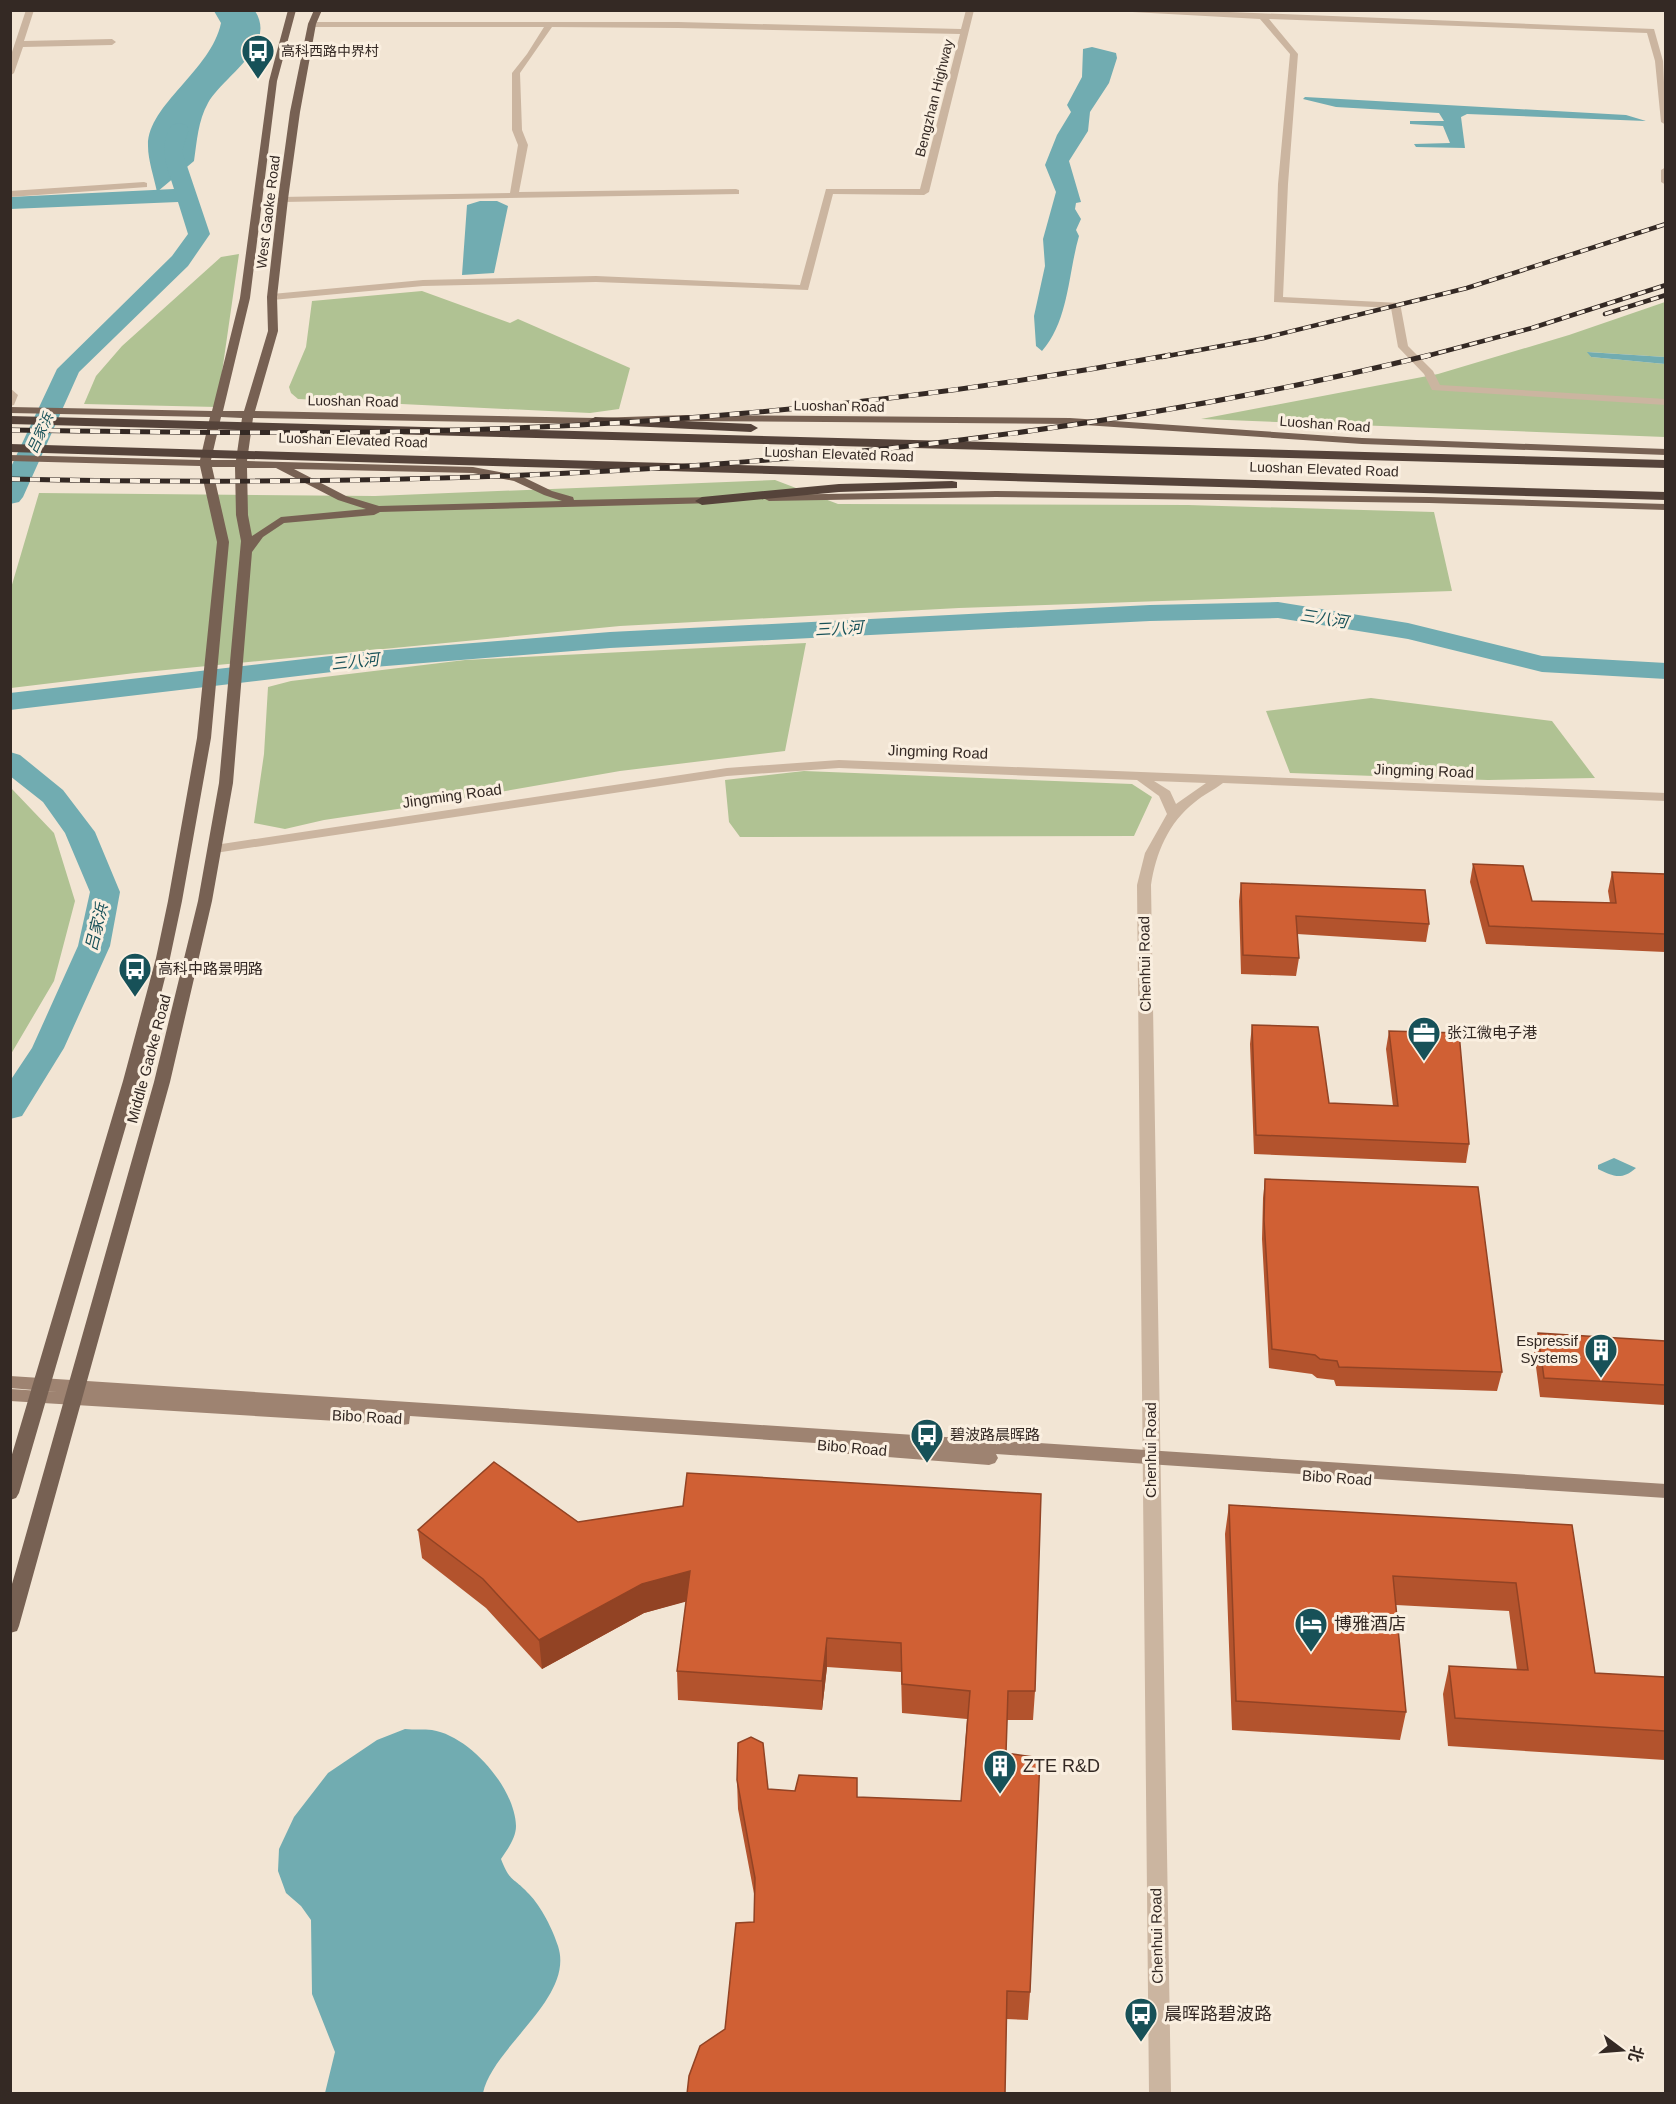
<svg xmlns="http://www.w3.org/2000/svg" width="1676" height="2104" font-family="Helvetica,'Noto Sans SC',sans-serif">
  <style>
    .green { fill: #b0c293 }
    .water { fill: #71acb1 }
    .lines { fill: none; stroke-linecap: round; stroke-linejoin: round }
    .river { fill: #71acb1; fill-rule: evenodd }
    .street { fill: #cbb5a0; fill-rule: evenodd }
    .secondary { fill: #9e8371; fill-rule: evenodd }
    .primary { fill: #776153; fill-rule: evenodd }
    .highway { fill: #55433a; fill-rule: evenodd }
    .rail-far1-casing { stroke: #342924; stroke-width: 4.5 }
    .rail-casing { stroke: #342924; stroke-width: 5 }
    .rail-far1 { stroke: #faefe0; stroke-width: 3; stroke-dasharray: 8; stroke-linecap: butt }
    .rail { stroke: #faefe0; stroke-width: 4; stroke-dasharray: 10; stroke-linecap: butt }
    .wall { fill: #b3532d }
    .shaded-wall { fill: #924324 }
    .building { fill: #d06034; stroke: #924324; stroke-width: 1.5 }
    .labels { text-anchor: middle; stroke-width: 6; stroke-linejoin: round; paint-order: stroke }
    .far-poi-label { font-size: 14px; fill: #342924; stroke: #faefe0; text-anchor: start }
    .far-street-label { font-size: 14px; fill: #342924; stroke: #faefe0 }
    .far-water-label { font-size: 14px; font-style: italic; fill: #175158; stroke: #faefe0 }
    .street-label { font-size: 15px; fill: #342924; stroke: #faefe0 }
    .poi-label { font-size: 15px; fill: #342924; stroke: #faefe0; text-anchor: start }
    .water-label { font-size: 16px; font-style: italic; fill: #175158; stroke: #faefe0 }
    .near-poi-label { font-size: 18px; fill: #342924; stroke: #faefe0; text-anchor: start }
  </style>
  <rect width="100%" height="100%" fill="#f2e5d4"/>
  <path class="green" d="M239 254 217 407 84 404 96 376 122 346 221 257Z
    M422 291 510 323 518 319 630 368 619 409 590 413 298 399 291 393 289 387 306 347 312 301Z
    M1665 302V357L1588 352 1591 357 1665 364V437L1201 419 1438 374 1569 335Z
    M775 480 838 504 1188 505 1434 512 1452 591 959 608 620 626 135 673 11 688V588L39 493 375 496Z
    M806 643 785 751 620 771 431 804 324 820 285 829 254 823 264 754 268 687 291 681 465 660Z
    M1371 698 1552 721 1595 778 1488 780 1290 773 1266 711Z
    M804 771 1132 784 1152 797 1134 836 740 837 729 822 725 780Z
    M11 788 54 833 75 901 54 981 11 1054Z"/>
  <path class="water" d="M214 11H255C278 46 222 77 208 103 198 121 197 141 194 161L157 192C154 177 148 160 148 146 147 105 211 71 221 23Z
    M1092 47 1116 53 1117 58 1109 83 1090 112 1088 131 1069 161 1081 202 1076 203 1075 209 1081 219 1076 230 1079 236C1068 274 1069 320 1042 351L1036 346 1034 316 1045 266 1043 239 1056 192 1045 165 1057 135 1071 112 1067 105 1082 77 1083 49Z
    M1305 97 1626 115 1646 121 1467 114 1461 117 1465 148 1416 147 1414 144 1450 143 1443 126 1410 124V121H1444L1439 113 1336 107 1303 99Z
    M480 201H497L508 206 494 273 462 275 467 205Z
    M1587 352 1665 357V364L1591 357Z
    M1614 1158 1636 1168C1621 1181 1613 1176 1598 1169V1165Z
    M405 1729C414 1730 424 1729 432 1730 470 1736 515 1788 516 1826 516 1838 507 1850 501 1859 510 1883 514 1877 529 1894 541 1906 553 1930 558 1946 575 1998 493 2046 483 2093H325L335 2052 312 1994 311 1920 301 1906 286 1893 278 1871 279 1849 294 1817 328 1773 377 1740Z"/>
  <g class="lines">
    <path class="river" d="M179 123 186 125 189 129 182 151 210 234 188 266 79 372 23 497 19 502 10 504V469L57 369 172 256 188 234 178 202 10 209V197L174 189C167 166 157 147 172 125Z
      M1278 602 1408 623 1542 656 1666 663V679L1542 672 1408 639 1278 618 1150 621 610 648 374 667 10 710V693L374 651 610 632 1150 605Z
      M10 752 20 755 63 790 95 832 120 892 110 946 64 1048 22 1116 10 1119V1081L32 1048 78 946 90 892 65 833 43 802 10 776Z"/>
    <path class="street" d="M26 10H34L24 41 112 39 116 42 112 45 23 47 14 73 10 76V58Z
      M966 10H974L929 192 924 195 833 194 808 290 596 282 423 286 272 300 267 297 272 294 423 280 596 276 800 285 826 189H920L960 34 678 28 552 27 520 73 522 130 528 145 519 192 736 189 739 190V194L283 202 280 201V197L510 193 518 145 512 130V73L527 54 544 27H312L308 24 309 22H678L961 29Z
      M1096 10H1180L1654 29 1663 61 1666 125 1661 122 1655 61 1647 33 1269 19 1298 54 1288 184 1283 297 1400 303 1408 346 1433 371 1440 385 1666 399V405L1432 390 1424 374 1398 347 1391 308 1274 302 1278 184 1290 54 1260 19Z
      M1666 167V185L1661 182V170Z
      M144 182 147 183V187L10 197V191Z
      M10 388 18 395 14 405 10 406Z
      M839 760 1666 793V801L1223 783C1214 790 1203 795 1195 802 1168 823 1156 853 1151 885L1171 2094H1149L1137 885 1145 853 1167 814 1159 796 1137 780 839 768 727 776 215 853 208 849 215 845 727 768ZM1154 781 1206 783 1176 804 1170 791Z"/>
    <path class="secondary" d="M10 1376 1666 1484V1498L996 1454 998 1458 995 1463 989 1465 837 1453 831 1451 830 1444 410 1416 409 1424 403 1425 10 1401V1389L57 1392 10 1388Z"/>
    <path class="primary" d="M288 10H296L277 81 250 298 223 411H244L268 331 267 297 278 199 290 112 308 24 314 10H322L316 24 300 112 288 199 277 297 278 331 255 411 595 418 686 415 1070 418 1362 438 1666 449V455L1362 444 1070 424 686 421 595 424 253 418 247 461 473 467 521 476 552 491 573 497 574 500 715 497 721 500 715 503 380 512 374 515 284 523 263 537 252 552 233 783 212 901 170 1082 19 1626 17 1631 10 1633V1591L154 1082 198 901 219 783 241 541 236 515 235 467H212L229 542 211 738 182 901 170 958 139 1081 19 1493 16 1498 10 1500V1461L123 1081 156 958 168 901 197 738 217 542 200 466 10 461V455L200 460 210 417 10 413V407L212 411 240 298 269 81ZM221 417 242 418 236 460H211ZM247 468H276L338 500 366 509 281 517 252 536 248 515ZM294 469 473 473 514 481 544 495 562 501 379 506 346 496Z
      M996 491 1429 497 1666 504V510L1429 503 996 497 769 501 763 498 769 495Z"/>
    <path class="highway" d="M10 416 1666 460V468L10 424Z
      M595 417 751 424 758 428 751 432 590 424 588 421Z
      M10 444 1666 492V500L10 452Z
      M952 481 957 482V488L839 492 702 505 695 501 702 497 839 484Z"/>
    <g class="rail-far1-casing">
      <path id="rail-far1" d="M1605 314 1666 295
        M1162 357 1264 338 1467 288 1666 224
        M1423 357 1532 328 1666 285"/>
    </g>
    <g class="rail-casing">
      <path id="rail" d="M10 430C149 432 287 434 426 431 675 425 925 401 1170 355
        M10 479C485 489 966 469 1430 355"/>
    </g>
    <use href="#rail-far1" class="rail-far1"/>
    <use href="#rail" class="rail"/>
  </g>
  <path class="wall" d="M1473 864 1532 901 1610 903 1608 891 1612 872 1665 874V952L1486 944 1470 882Z
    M1241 883 1429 924 1426 942 1297 934 1299 958 1296 976 1241 974 1239 901Z
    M1252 1025 1329 1103 1393 1106 1386 1049 1389 1031 1469 1144 1466 1163 1254 1154 1250 1044Z
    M1265 1179 1502 1372 1497 1391 1336 1386 1334 1380 1317 1378 1312 1374 1269 1368 1262 1239 1263 1198Z
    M1538 1333 1665 1341V1405L1540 1397 1534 1352Z
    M1229 1505 1572 1525 1595 1673 1665 1677V1760L1448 1746 1443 1694 1449 1666 1517 1670 1509 1611 1396 1605 1406 1712 1400 1740 1232 1730 1225 1534Z
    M578 1522 1035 1691 1033 1720H1007L1006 1753 1030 1992 1028 2020 1006 2019 725 2029 754 1922 755 1899 738 1809 737 1780 768 1789 857 1797 961 1801 967 1719 902 1713 901 1672 827 1667 822 1710 678 1700 677 1671 686 1601 644 1613 542 1669 486 1608 422 1558 418 1530Z"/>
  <path class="shaded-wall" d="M690 1571 692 1600 644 1613 542 1669 539 1640 642 1584Z
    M827 1638V1667L822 1710V1681Z"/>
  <path class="building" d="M1473 864 1523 866 1532 901 1616 903 1612 872 1665 874V934L1489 926Z
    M1241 883 1425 890 1429 924 1296 916 1299 958 1243 955Z
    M1252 1025 1318 1027 1329 1103 1398 1106 1389 1031 1459 1033 1469 1144 1256 1135Z
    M1265 1179 1478 1187 1502 1372 1339 1367 1337 1361 1320 1359 1315 1355 1272 1349 1264 1220Z
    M1538 1333 1665 1341V1385L1544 1378Z
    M494 1462 578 1522 683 1506 687 1473 1041 1494 1035 1691H1008L1006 1753 1040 1758 1030 1992 1007 1991 1005 2094H687L689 2076 700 2046 725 2029 736 1923 754 1922 755 1878 737 1780 738 1743 751 1737 763 1743 768 1789 795 1791 799 1775 857 1778V1797L961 1801 970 1691 902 1684 901 1643 827 1638 822 1681 677 1671 690 1571 642 1584 539 1640 483 1579 418 1530Z
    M1229 1505 1572 1525 1595 1673 1665 1677V1731L1455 1718 1449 1666 1528 1670 1516 1583 1393 1576 1406 1712 1236 1701Z"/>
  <defs>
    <g id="bus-pin" transform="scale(1.725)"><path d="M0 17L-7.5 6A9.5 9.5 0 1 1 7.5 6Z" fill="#175158" stroke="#faefe0"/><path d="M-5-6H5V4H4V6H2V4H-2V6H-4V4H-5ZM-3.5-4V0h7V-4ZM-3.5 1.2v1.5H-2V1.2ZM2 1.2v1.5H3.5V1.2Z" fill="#fff"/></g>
    <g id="office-pin" transform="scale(1.725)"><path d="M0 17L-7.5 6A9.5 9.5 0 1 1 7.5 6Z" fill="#175158" stroke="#faefe0"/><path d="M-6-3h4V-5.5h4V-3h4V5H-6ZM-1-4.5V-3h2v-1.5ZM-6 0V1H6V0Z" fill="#fff"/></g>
    <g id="building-pin" transform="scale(1.725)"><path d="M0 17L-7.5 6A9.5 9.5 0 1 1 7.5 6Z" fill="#175158" stroke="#faefe0"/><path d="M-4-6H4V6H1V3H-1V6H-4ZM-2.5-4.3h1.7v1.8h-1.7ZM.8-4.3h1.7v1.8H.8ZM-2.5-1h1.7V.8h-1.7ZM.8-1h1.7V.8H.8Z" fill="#fff"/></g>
    <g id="hotel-pin" transform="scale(1.725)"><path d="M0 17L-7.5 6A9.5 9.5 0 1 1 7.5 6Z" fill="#175158" stroke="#faefe0"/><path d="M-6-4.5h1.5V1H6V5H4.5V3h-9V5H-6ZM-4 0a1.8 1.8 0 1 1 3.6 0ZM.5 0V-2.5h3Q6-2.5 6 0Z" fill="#fff"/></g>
  </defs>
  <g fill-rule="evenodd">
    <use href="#bus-pin" x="258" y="51"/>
    <use href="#bus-pin" x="135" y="969"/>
    <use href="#office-pin" x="1424" y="1033"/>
    <use href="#building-pin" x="1601" y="1350"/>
    <use href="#bus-pin" x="927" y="1435"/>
    <use href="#hotel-pin" x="1311" y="1624"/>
    <use href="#building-pin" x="1000" y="1766"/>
    <use href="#bus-pin" x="1141" y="2014"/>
  </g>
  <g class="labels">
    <g class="far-poi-label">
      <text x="281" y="56">高科西路中界村</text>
    </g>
    <g class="far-street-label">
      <text transform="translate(934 98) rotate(-76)" y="5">Bengzhan Highway</text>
      <text transform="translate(268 212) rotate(-83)" y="5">West Gaoke Road</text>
      <text transform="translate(353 401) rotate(1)" y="5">Luoshan Road</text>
      <text transform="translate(839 406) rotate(1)" y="5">Luoshan Road</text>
      <text transform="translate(1325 424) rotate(4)" y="5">Luoshan Road</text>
      <text transform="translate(353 440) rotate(2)" y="5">Luoshan Elevated Road</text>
      <text transform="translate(839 454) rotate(2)" y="5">Luoshan Elevated Road</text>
      <text transform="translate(1324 469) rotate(2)" y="5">Luoshan Elevated Road</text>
    </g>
    <g class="far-water-label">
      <text transform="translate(40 433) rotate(-65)" y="5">吕家浜</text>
    </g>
    <g class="street-label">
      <text transform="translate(938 752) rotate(2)" y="5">Jingming Road</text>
      <text transform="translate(1424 771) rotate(2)" y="5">Jingming Road</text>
      <text transform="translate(452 796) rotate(-8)" y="5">Jingming Road</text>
      <text transform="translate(1145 964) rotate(-91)" y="5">Chenhui Road</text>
      <text transform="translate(149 1059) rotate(-75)" y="5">Middle Gaoke Road</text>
      <text transform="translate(367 1417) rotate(3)" y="5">Bibo Road</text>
      <text transform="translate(852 1448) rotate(5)" y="5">Bibo Road</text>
      <text transform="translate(1151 1450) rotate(-90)" y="5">Chenhui Road</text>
      <text transform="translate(1337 1478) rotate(4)" y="5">Bibo Road</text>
      <text transform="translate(1157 1936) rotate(-91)" y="5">Chenhui Road</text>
    </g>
    <g class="poi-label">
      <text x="158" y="974">高科中路景明路</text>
      <text x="1447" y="1038">张江微电子港</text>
      <text x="1578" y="1346" text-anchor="end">Espressif<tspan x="1578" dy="17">Systems</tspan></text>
      <text x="950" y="1440">碧波路晨晖路</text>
    </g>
    <g class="water-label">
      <text transform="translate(1324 618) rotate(9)" y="6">三八河</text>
      <text transform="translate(839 628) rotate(-3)" y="6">三八河</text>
      <text transform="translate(355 661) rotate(-6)" y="6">三八河</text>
      <text transform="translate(96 927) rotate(-76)" y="6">吕家浜</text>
    </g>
    <g class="near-poi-label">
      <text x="1334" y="1630">博雅酒店</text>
      <text x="1023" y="1772">ZTE R&amp;D</text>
      <text x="1164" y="2020">晨晖路碧波路</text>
    </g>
  </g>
  <rect width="1676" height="2104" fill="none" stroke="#342924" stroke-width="24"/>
  <g transform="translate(1622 2050) rotate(106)" stroke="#faefe0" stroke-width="4.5" paint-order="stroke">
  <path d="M0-4.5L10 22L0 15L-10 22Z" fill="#342924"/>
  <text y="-9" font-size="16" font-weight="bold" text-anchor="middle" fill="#342924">北</text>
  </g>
</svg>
